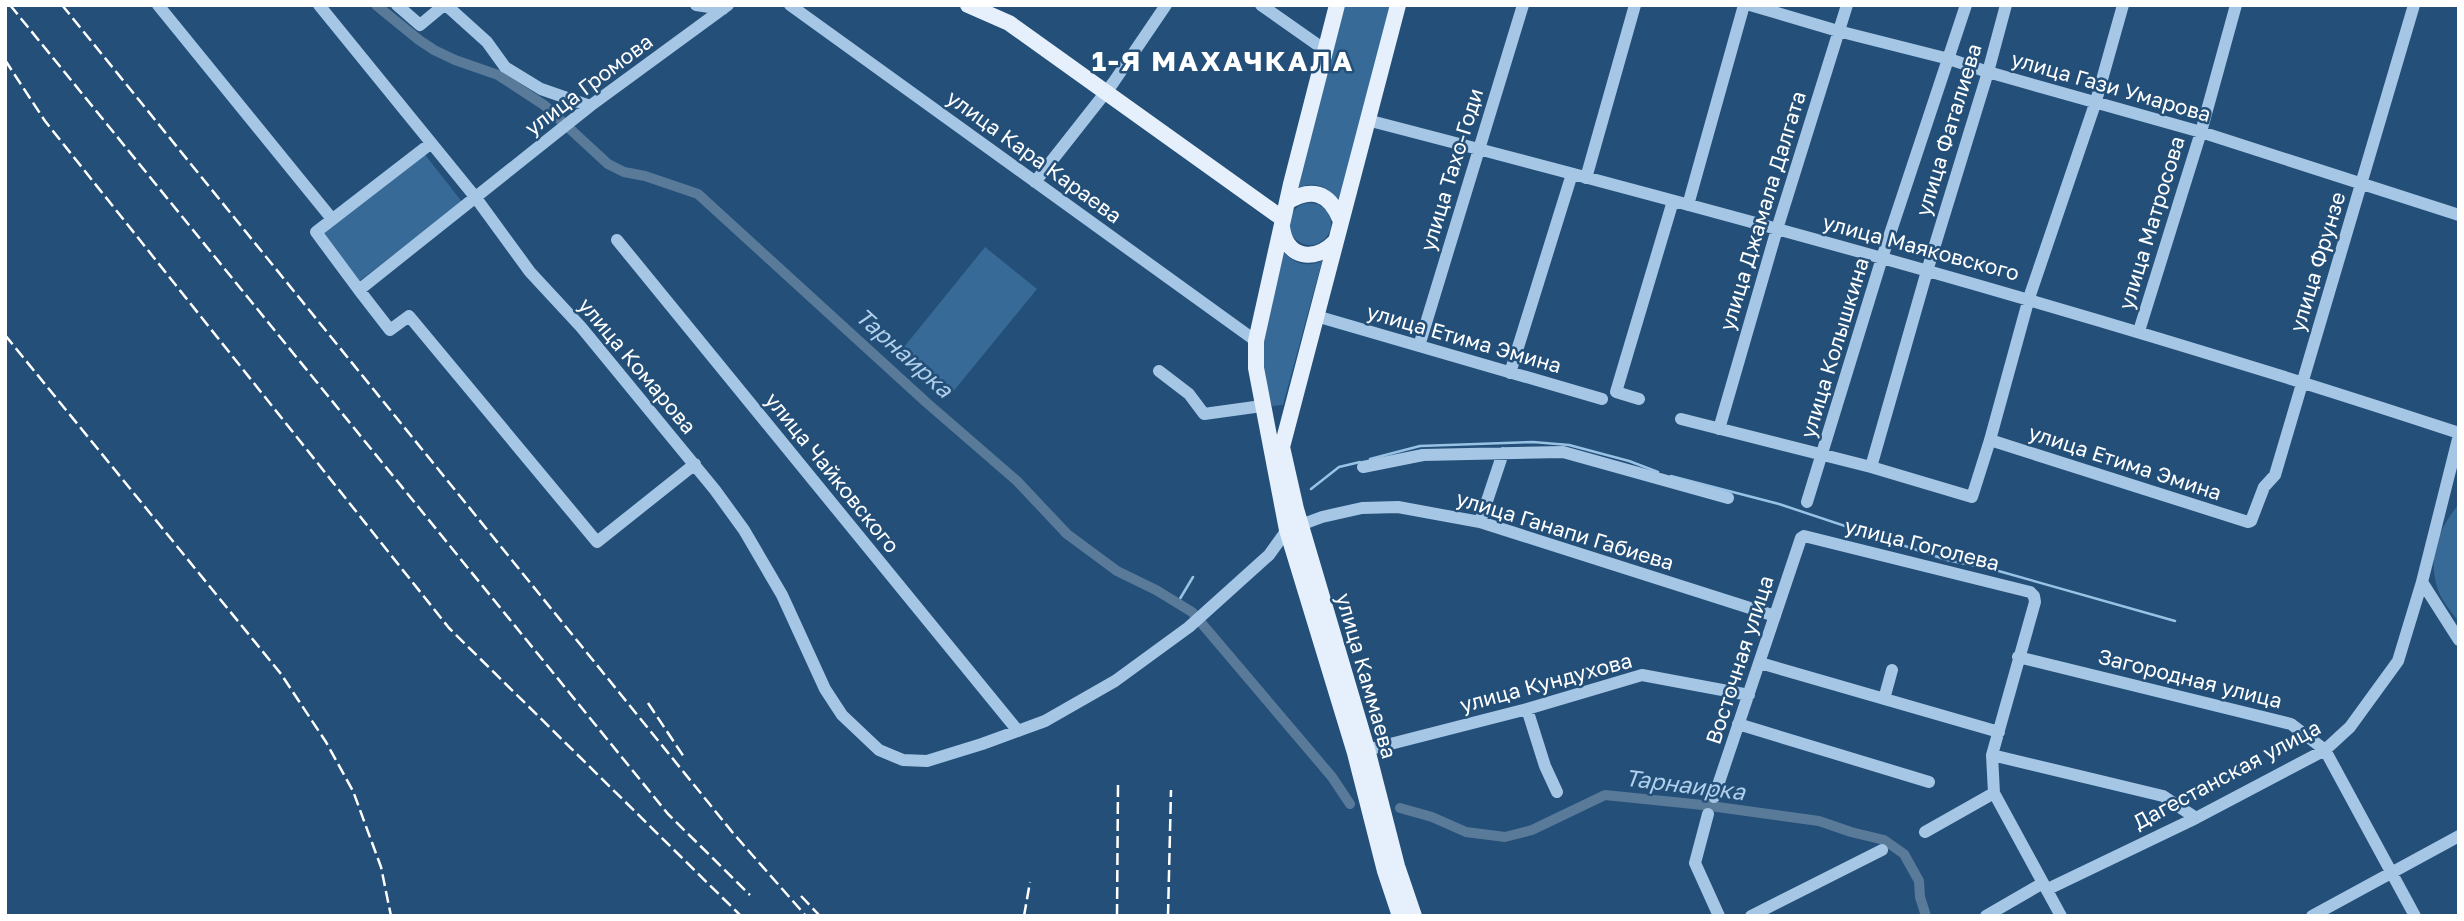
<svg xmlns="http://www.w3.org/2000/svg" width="2464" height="921" font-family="'Golos Text',sans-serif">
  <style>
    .green { fill: #376a96 }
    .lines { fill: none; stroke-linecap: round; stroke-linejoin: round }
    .stream { stroke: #99c2e5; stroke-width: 2.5 }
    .canal { stroke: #5a7a99; stroke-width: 10 }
    .minor { stroke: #a5c6e4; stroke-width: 12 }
    .major { stroke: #e5f0fc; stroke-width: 16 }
    .rail { stroke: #fff; stroke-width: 2.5; stroke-dasharray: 12 5; stroke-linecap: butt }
    .labels { text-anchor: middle; stroke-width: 5; stroke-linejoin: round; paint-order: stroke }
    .street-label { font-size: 21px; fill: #fff; stroke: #234f78 }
    .water-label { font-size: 23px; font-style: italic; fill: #b0d0ec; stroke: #234f78 }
    .district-label { font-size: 28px; font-weight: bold; letter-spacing: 2px; fill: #fff; stroke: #234f78 }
  </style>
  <rect width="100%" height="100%" fill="#234f78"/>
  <path class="green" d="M1344 5H1390L1339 201C1326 184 1314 181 1295 189Z
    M423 152 462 202 358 282 320 233Z
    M1289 224a21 21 0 1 1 42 0a21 21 0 1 1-42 0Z
    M985 247 1037 289 952 393 900 352Z
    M1282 250C1292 263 1306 268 1322 261L1283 405 1272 406 1261 368V339Z
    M2459 504V622C2452 613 2442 601 2438 590 2427 557 2438 529 2459 504Z"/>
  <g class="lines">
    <path class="stream" d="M1370 459 1420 446 1533 442 1569 445 1629 461 1658 472
      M1671 476 1779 504 1947 560 1995 570 2175 621
      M1311 489 1339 467 1360 462
      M1178 602 1193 577"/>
    <path class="canal" d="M376 5 419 40 434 50 455 60 498 75 544 105 608 164 624 172 645 176 698 194 927 403 1017 481 1067 534 1117 571 1156 590 1192 612 1332 777 1350 804
      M1400 808 1432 817 1466 832 1505 837 1532 830 1605 795 1703 805 1819 821 1851 832 1884 840 1904 854 1919 881 1920 897 1926 916"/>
    <path class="minor" d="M158 5 332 219
      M319 5 476 198 530 272 581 327 715 490 744 530 782 595 825 689 842 715 879 750 903 760 927 761 982 744 1045 721 1115 681 1189 627 1269 555 1287 530 1322 517 1362 508 1398 507 1480 522 1775 616
      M397 5 420 25 444 5
      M446 5 487 42 505 67 541 89 590 106
      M696 5 723 9
      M790 5 1256 341
      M1261 5 1325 50
      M1750 5 1838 31 1949 59 1988 72 2201 132 2459 215
      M1367 120C1734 215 2099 314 2459 433
      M430 144 316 232 359 290 590 106 728 5
      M1586 178 1635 5
      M1035 182 1113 83 1166 5
      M1688 205 1744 5
      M617 240 1018 731
      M359 290 390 330 409 316 597 542 695 464
      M1316 316 1602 399
      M2139 331 2201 132 2236 5
      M1419 346 1523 5
      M1159 371 1189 394 1204 414 1262 406
      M1510 373 1572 174
      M1639 399 1616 392 1673 201
      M1681 419 1871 467 1972 497 1990 440 2029 298 2096 101 2123 5
      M1719 429 1777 229 1847 5
      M2459 435 2422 582 2459 640
      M1990 440 2248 522 2251 521 2264 487 2275 475 2414 5
      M1363 467 1423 455 1563 452 1728 498
      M1871 467 1927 271 1988 72 2006 5
      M1807 502 1882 258 1966 5
      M1480 522 1503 453
      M2018 657 2291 724 2325 750 2415 916
      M1760 663 1999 732
      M1884 699 1892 670
      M1527 709 1545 766 1557 792
      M1738 724 1929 782
      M1359 752 1527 709 1642 675 1749 695
      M1992 755 2163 796 2196 818
      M1714 797 1801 538 1804 536 2030 592 2034 596 2035 602 1992 755 1994 793 2061 916
      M1708 814 1695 863 1719 916
      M1925 832 1994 793
      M2048 889 2196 818 2325 750 2350 727 2398 661 2422 582
      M1751 916 1882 850
      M1986 916 2043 883
      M2312 916 2459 836"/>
    <path class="major" d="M968 5 1009 23 1283 219
      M1337 5 1291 184 1256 341V368L1287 530 1355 753 1385 871 1400 916
      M1398 5 1282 447 1296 509 1367 749 1397 866 1414 916
      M1287 202C1311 187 1329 192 1340 219
      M1282 227C1286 258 1314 263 1335 242"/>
    <path class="rail" d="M10 5 668 814 750 895
      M62 5 733 833 806 916
      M5 60 45 121 449 628 741 916
      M5 335 281 674 326 742 353 791 381 867 391 916
      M648 703 684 757
      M801 896 820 916
      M1024 916 1030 882
      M1117 916 1118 785
      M1168 916 1171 790"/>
  </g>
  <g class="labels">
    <g class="street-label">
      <text transform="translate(589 85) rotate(-37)" y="7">улица Громова</text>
      <text transform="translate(2111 87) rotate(16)" y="7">улица Гази Умарова</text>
      <text transform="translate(1949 130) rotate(-73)" y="7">улица Фаталиева</text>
      <text transform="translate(1034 157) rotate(36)" y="7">улица Кара Караева</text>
      <text transform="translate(1452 170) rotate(-73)" y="7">улица Тахо-Годи</text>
      <text transform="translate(1763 211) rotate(-73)" y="7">улица Джамала Далгата</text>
      <text transform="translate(2152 223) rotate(-73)" y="7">улица Матросова</text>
      <text transform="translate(1921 248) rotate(15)" y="7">улица Маяковского</text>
      <text transform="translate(2318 262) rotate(-73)" y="7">улица Фрунзе</text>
      <text transform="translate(1464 339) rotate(16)" y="7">улица Етима Эмина</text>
      <text transform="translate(1835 348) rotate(-73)" y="7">улица Колышкина</text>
      <text transform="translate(637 366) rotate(50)" y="7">улица Комарова</text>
      <text transform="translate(2125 463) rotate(18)" y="7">улица Етима Эмина</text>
      <text transform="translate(832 473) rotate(51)" y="7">улица Чайковского</text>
      <text transform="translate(1565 531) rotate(17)" y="7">улица Ганапи Габиева</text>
      <text transform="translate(1922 545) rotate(14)" y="7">улица Гоголева</text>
      <text transform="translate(1740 660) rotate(-72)" y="7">Восточная улица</text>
      <text transform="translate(1366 676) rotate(74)" y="7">улица Каммаева</text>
      <text transform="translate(2190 679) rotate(14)" y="7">Загородная улица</text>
      <text transform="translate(1546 683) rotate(-15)" y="7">улица Кундухова</text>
      <text transform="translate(2227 775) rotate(-28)" y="7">Дагестанская улица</text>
    </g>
    <g class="water-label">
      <text transform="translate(904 353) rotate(42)" y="8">Тарнаирка</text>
      <text transform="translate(1685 785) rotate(7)" y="8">Тарнаирка</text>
    </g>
    <g class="district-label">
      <text x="1223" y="71">1-Я МАХАЧКАЛА</text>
    </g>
  </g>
  <rect width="2464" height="921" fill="none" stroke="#ffffff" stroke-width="14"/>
</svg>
